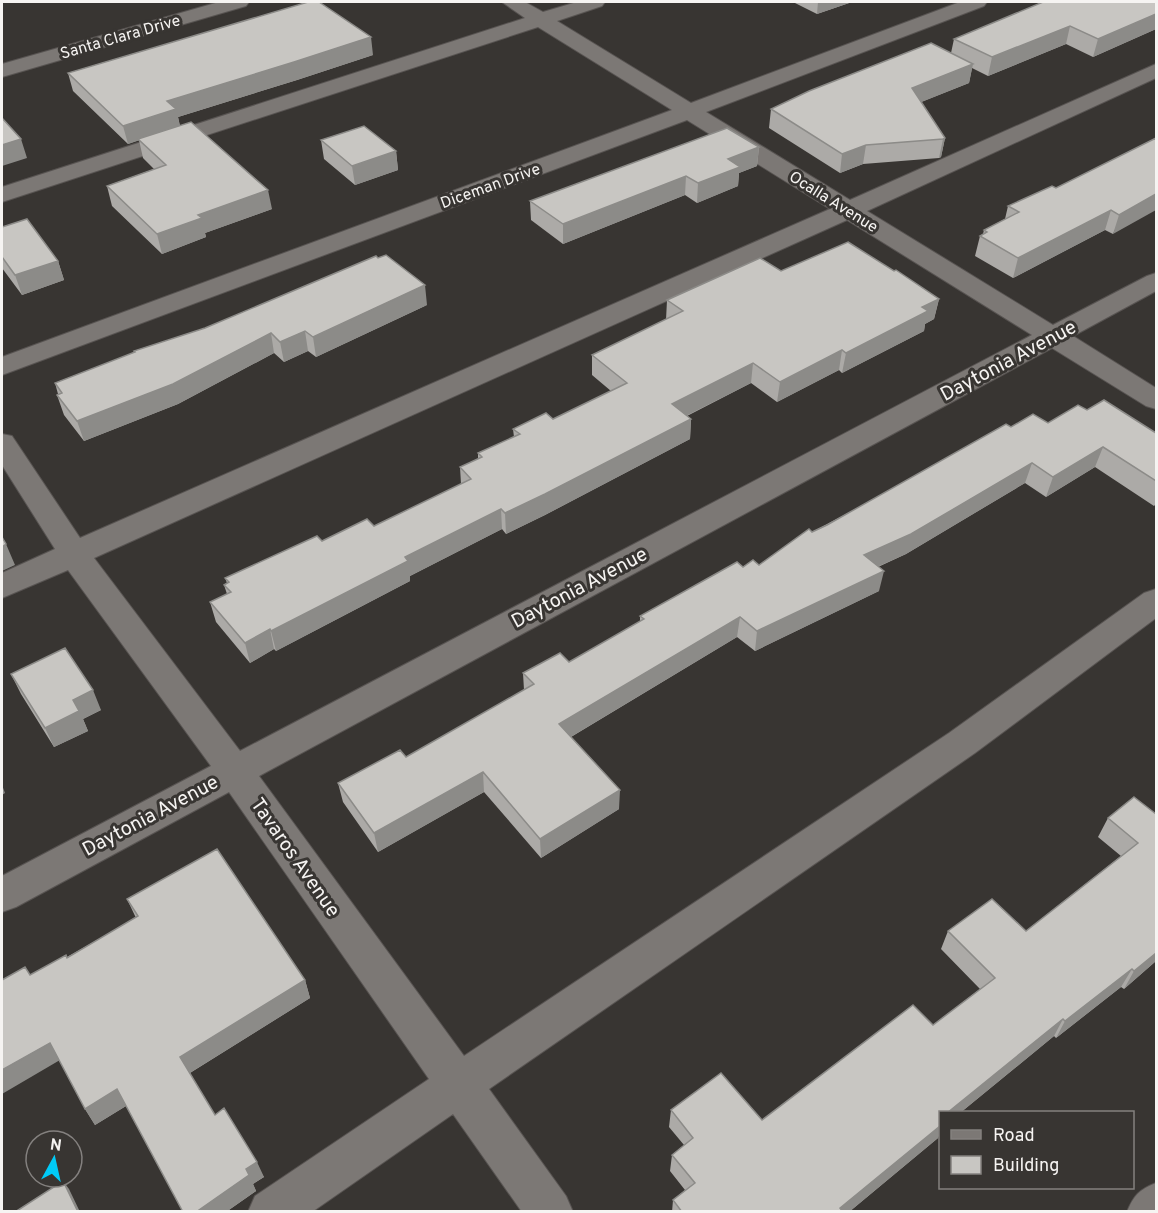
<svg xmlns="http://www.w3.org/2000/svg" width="1158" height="1213" font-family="Overpass,sans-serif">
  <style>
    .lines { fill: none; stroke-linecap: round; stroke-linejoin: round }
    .minor-casing { stroke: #585452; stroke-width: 2 }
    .minor { fill: #7c7875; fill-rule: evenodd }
    .wall { fill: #acaaa7 }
    .shaded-wall { fill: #8c8b88 }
    .building { fill: #c8c6c2; stroke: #8c8b88; stroke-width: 1.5 }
    .labels { text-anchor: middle; stroke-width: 6; stroke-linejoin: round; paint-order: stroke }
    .far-street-label { font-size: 16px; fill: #f6f4f2; stroke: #383532 }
    .street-label { font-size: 20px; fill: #f6f4f2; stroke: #383532 }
  </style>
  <rect width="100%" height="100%" fill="#383532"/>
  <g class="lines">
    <g class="minor-casing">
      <path id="minor" d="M219 2H249L246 6 2 77V64Z
        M502 2H525L543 12 577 2H605L602 6 557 21 691 103 960 2H987L984 6 706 112 850 200 1156 64V78L867 211 1053 325 1147 276 1156 273V291L1073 336 1156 388V409L1146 406 1052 348 259 776 464 1056 949 733 1144 593 1156 589V618L975 753 489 1089 566 1196 573 1212H522L453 1114 312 1212H248L255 1196 429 1079 229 792 16 907 2 912V876L211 766 68 570 2 598V573L55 549 2 465V434L12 436 80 538 830 209 687 120 2 375V357L672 110 538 27 2 202V187L525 18ZM847 220 1032 335 240 751 94 558Z
        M1156 1183V1212H1127C1134 1195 1139 1190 1156 1183Z"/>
    </g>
    <use href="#minor" class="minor"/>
  </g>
  <path class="wall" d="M793 2H852L817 14Z
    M1156 2V29L1093 57 1066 44 988 76 972 68 969 83 921 102 945 138 941 157 939 158 863 164 840 173 769 128 771 109 951 53 954 39Z
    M373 55 297 80 178 117 180 126 272 209 205 233 206 237 162 254 112 206 107 186 154 169 143 158 139 140 128 144 73 91 68 73Z
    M1156 138 1113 234 1105 230 1013 278 975 256 980 236 983 234 984 230 1005 219 1008 206 1056 188Z
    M321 140 396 151 398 170 355 185 324 159Z
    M759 147 757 166 739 173 738 186 697 203 685 195 563 244 531 220 530 201Z
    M2 227 58 261 64 280 22 295 2 268Z
    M781 271 939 299 934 319 925 324 924 331 842 373 839 370 777 402 751 383 687 416 691 419 690 439 545 515 506 534 502 529 410 576V581L276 651 274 649 250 663 216 622 210 602 227 594 224 585 227 583 225 578 322 541 374 526 461 484 460 467 478 459V453L514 437 513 429 553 419 611 391 592 375V355L666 320 667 300Z
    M427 305 316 357 308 351 284 362 274 353 178 404 84 441 64 415 57 395 58 394 55 383 134 353V351Z
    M1087 410 1156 433V504L1154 506 1095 467 1046 497 1025 483 906 554 878 567 879 591 755 651 737 637 571 737 619 809 541 858 484 792 378 852 343 802 338 783 406 757 524 690 523 673 569 662 640 622V616L743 567 759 565 812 532 1011 427 1048 423Z
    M11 674 101 710 83 719 88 731 54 747 21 694Z
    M1134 797 1156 961 1124 989 1121 987 1056 1038 1054 1036 960 1113H940V1132L938 1138 849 1212H672L673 1200 685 1190 670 1171 672 1155 684 1145 669 1127 671 1110 762 1120 933 1025 980 989 941 949 948 931H1026L1121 856 1098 837 1108 818Z
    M127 899 305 980 310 998 190 1073 215 1115 264 1177 253 1184 256 1191 226 1212H183L126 1106 95 1125 85 1109 30 975 67 957 136 918Z"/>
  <path class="shaded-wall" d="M818 2H852L817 14Z
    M1156 14V29L1093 57 1098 39Z
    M1070 26 1066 44 988 76 992 57Z
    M371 37 373 55 297 80 178 117 180 127 128 144 123 126 167 101Z
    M973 64 969 83 909 107 912 88Z
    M945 138 941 157 939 158 943 139Z
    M21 139 27 158 2 166V145Z
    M866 145 863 164 840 173 842 154Z
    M759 147 757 166 739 173 738 186 697 203 698 183 728 159Z
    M396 151 398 170 355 185 352 166Z
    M686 176 685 195 563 244V224Z
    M268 190 272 209 205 233 206 237 162 254 157 234 198 215Z
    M1156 194V210L1113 234 1119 215Z
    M1111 210 1105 230 1013 278 1018 258Z
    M58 261 64 280 22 295 15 275Z
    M425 285 427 305 316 357 313 337Z
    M939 299 934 319 925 324 924 331 842 373 846 353 922 307Z
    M305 331 308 351 284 362 280 342Z
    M271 333 274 353 178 404 84 441 77 421Z
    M842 350 839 370 777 402 780 382Z
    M753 363 751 383 670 424 672 404Z
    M691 419 690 439 545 515 506 534 505 513Z
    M1103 447 1095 467 1046 497 1053 477Z
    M1032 463 1025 483 906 554 859 575 864 555Z
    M501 509 502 529 410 576V581L276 651 271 631 405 557Z
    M6 544 15 565 2 571V547Z
    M884 571 879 591 755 651 757 631Z
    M740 617 737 637 559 744V724Z
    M270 629 274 649 250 663 245 643Z
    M93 690 101 710 83 719 88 731 54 747 45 728 73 700Z
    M483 772 484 792 378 852 374 833Z
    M2 785 5 793 2 795Z
    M620 790 619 809 541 858 540 839Z
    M1156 953V961L1124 989 1134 971Z
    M1132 969 1121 987 1056 1038 1065 1021Z
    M305 980 310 998 188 1074 180 1057Z
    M1063 1019 1054 1036 960 1113H947Z
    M50 1043 60 1060 2 1094V1070Z
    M117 1089 126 1106 95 1125 85 1109Z
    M940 1119V1132L938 1138 849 1212H839L840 1208Z
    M257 1162 264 1177 253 1184 256 1191 226 1212H196L246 1169Z
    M63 1181 69 1189 80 1212H78Z"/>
  <path class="building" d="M308 2H319L371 37 294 62 167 101 176 109 123 126 68 73Z
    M1043 2H1156V14L1098 39 1070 26 992 57 954 39Z
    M931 43 973 64 912 88 945 138 943 139 866 145 842 154 771 109 809 91Z
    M2 118 21 139 2 145Z
    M191 122 268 190 198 215 202 218 157 234 107 186 166 165 138 139Z
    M364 126 396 151 352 166 321 140Z
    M727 128 759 147 728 159 740 167 698 183 686 176 563 224 530 201Z
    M1156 138V194L1119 215 1111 210 1018 258 980 236 987 232 984 230 1019 212 1008 206 1052 186 1056 188Z
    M27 219 58 261 15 275 2 257V227Z
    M848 242 894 271 896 270 939 299 922 307 928 311 846 353 842 350 780 382 753 363 672 404 691 419 545 494 505 513 501 509 405 557 408 561 271 631 270 629 245 643 210 602 231 592 224 585 229 582 225 578 317 536 322 541 367 519 374 526 471 479 460 467 482 457 478 453 520 434 513 429 546 413 553 419 627 383 592 355 683 311 667 300 760 258 781 271Z
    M386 255 425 285 313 337 305 331 280 342 271 333 173 384 77 421 57 395 62 393 55 383 135 352 134 351 205 328 376 256 378 258Z
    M1104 400 1156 433V481L1103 447 1053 477 1032 463 911 534 864 555 884 571 757 631 740 617 559 724 620 790 540 839 483 772 374 833 338 783 400 750 406 757 534 684 523 673 560 653 569 662 644 619 640 616 737 562 743 567 753 560 759 565 809 529 812 532 827 525 1006 424 1011 427 1033 414 1048 423 1078 405 1087 410Z
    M2 537 6 544 2 547Z
    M65 648 93 690 73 700 79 711 45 728 11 674Z
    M1134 797 1156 814V813V953L1134 971 1132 969 1065 1021 1063 1019 947 1113H940V1126L840 1208 843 1212H682L673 1200 695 1183 672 1155 693 1138 671 1110 721 1073 762 1120 913 1005 933 1025 995 978 948 931 992 899 1026 931 1138 843 1108 818Z
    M217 849 305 980 180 1057 215 1115 224 1108 257 1162 246 1169 249 1175 196 1212H183L117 1089 85 1109 50 1043 2 1070V980L25 967 30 975 66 955 67 958 138 916 127 899Z
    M63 1181 78 1212H15Z"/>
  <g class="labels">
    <g class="far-street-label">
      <text transform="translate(120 36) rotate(-16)" y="6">Santa Clara Drive</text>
      <text transform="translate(490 185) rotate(-20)" y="6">Diceman Drive</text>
      <text transform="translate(834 201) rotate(32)" y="6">Ocalla Avenue</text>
    </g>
    <g class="street-label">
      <text transform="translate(1008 360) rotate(-28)" y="7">Daytonia Avenue</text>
      <text transform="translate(579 587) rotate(-28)" y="7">Daytonia Avenue</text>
      <text transform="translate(150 815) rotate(-28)" y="7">Daytonia Avenue</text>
      <text transform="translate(296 857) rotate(55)" y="7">Tavaros Avenue</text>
    </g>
  </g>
  <rect width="1158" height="1213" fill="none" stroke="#f6f4f2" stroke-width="6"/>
  <rect x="939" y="1111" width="195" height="78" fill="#383532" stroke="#84817f" stroke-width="1.5"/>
  <rect x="951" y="1130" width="30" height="9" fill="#7c7875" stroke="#84817f" stroke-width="1.5"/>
  <text x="993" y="1141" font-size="18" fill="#f6f4f2">Road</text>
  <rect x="951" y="1156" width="30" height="18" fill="#c8c6c2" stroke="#84817f" stroke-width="1.5"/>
  <text x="993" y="1171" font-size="18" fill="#f6f4f2">Building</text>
  <g transform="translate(54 1159) rotate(8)"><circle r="28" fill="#383532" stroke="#84817f" stroke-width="1.5"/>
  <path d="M0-4.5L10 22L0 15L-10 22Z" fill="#00cbf8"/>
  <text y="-9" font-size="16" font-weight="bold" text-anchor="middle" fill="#f6f4f2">N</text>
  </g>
</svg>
